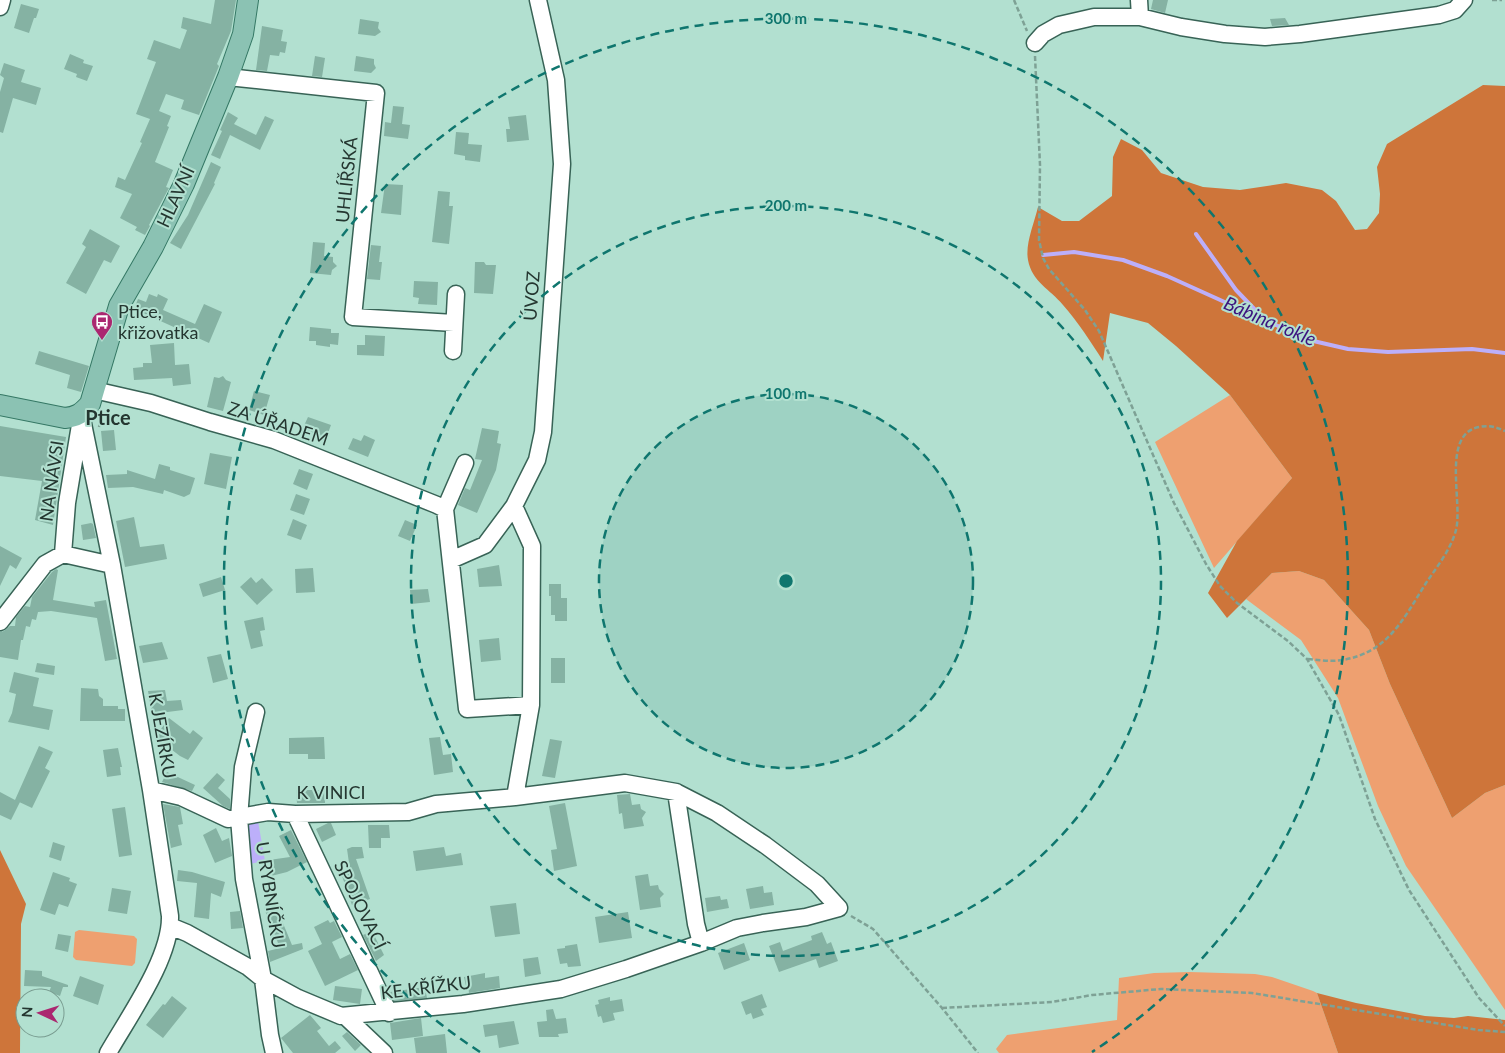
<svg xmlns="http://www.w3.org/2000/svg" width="1505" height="1053" font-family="Lato,sans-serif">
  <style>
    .green { fill: #eea070 }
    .forest { fill: #ce753a }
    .water { fill: #bcaffa }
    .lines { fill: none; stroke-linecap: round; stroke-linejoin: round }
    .stream { stroke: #bcaffa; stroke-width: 4 }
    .building { fill: #85b2a3 }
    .minor-casing { stroke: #386356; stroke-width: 19 }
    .major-casing { stroke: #347764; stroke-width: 22 }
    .path { stroke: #7ea195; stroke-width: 2.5; stroke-dasharray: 5 2.5; stroke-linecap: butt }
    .minor { stroke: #fff; stroke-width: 16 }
    .major { stroke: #8bc2b3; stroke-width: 20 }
    .ring { fill: none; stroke: #0f766e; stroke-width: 2.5; stroke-dasharray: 9 6 }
    .labels { text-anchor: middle; stroke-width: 4; stroke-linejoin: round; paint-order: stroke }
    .street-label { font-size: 18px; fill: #243630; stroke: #b2e0d0 }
    .poi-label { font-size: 18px; fill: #243630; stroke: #b2e0d0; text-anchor: start }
    .water-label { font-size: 19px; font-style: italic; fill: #3c137f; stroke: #b2e0d0 }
    .quarter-label { font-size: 20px; font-weight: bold; fill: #243630; stroke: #b2e0d0 }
    .centre { fill: #0f766e; stroke: #b2e0d0; stroke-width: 2.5 }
    .ring-label { font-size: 15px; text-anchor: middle; font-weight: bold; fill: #0f766e; stroke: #b2e0d0; stroke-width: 4; stroke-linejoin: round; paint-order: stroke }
  </style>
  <rect width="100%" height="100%" fill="#b2e0d0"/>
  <path class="green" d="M1230 395 1292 478 1214 568 1155 442Z
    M1299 571 1324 580 1369 630 1390 684 1452 818 1485 793 1505 785V1010L1406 866 1378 806 1338 698 1301 640 1246 599 1272 573Z
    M79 930 134 936 137 939 135 963 132 966 76 960 73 957 75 932Z
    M1190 972 1255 974 1272 977 1313 991 1317 993 1338 1053H999L996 1049 1007 1035 1117 1020 1119 978 1154 973Z"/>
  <path class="forest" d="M1483 85 1505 86V785L1485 793 1452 818 1390 684 1369 630 1324 580 1299 571 1272 573 1227 618 1208 593 1237 541 1292 478 1230 395 1176 346 1148 323 1110 313 1103 361C1091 342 1078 322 1063 305 1050 289 1032 282 1028 260 1025 244 1034 224 1038 207L1062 221H1079L1112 196 1113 157 1121 139 1142 150 1161 173 1203 187 1240 190 1286 183 1322 190 1336 201 1355 230 1367 229 1379 213 1380 194 1377 167 1387 144Z
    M0 850 26 904 21 924 20 1053H0Z
    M1317 993 1356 1003 1425 1016 1454 1018 1468 1016 1505 1020V1053H1338Z"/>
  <path class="water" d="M258 821 265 861 249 864 243 823Z"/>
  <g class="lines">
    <path class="stream" d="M1196 234 1236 290 1261 316
      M1043 255 1074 252 1123 260 1167 276 1309 340 1348 349 1388 352 1472 349 1505 353"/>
  </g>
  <path class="building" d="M215 0H236L231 31 217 64 219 66 199 115 181 109 184 100 166 94 159 111 171 116 167 126 169 127 155 162 173 170 166 187 169 188 149 225 150 226 145 235 135 230 137 227 120 218 132 194 115 187 118 177 125 180 142 143 140 142 150 119 136 114 156 62 147 59 154 40 180 49 187 30 181 28 183 17 211 24Z
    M1153 0H1168L1165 13 1151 9Z
    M21 4 39 9 36 18H34L29 33 14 28Z
    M1285 18 1289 25 1272 26 1270 19Z
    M360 19 379 22 378 28 381 32 375 36 358 34Z
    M262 26 283 30 281 41 287 42 285 53 280 52 279 56 270 55 267 71 256 70Z
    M70 54 84 60 83 63 93 66 87 81 76 77 77 74 64 69Z
    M315 56 325 58 322 77 312 76Z
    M356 56 374 59V64L376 68 371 73 354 71Z
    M4 63 25 70 21 82 41 88 36 105 13 98 3 133 0 132V92L4 78 0 75Z
    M393 106 404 107 402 124 410 125 408 139 384 136 385 122 391 123Z
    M228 112 238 118 234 124 256 135 265 116 274 120 260 150 230 135 220 159 211 155 222 131 220 130Z
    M526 115 529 140 507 142 506 129H510L508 117Z
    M456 132 469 133 468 144 482 145 480 162 465 160V156L454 154Z
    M211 162 221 167 214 183 215 184 181 249 170 243 188 215Z
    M385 184 403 185 401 215 381 213Z
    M438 191 450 192 449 206H453L449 244 432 242Z
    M90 229 120 246 111 263 104 260 86 294 66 283 86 247 82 244Z
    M313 242 325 243 324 256 333 257V262L337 266 332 270 331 275 310 273Z
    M371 245 381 246 379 262H382L380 280 367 279Z
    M475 262H484L486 265H496L493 294 474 293Z
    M414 281 438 282 437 305 418 304 419 298 413 297Z
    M149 294 157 297 158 294 168 299 163 310 195 324 204 304 222 312 209 343 134 309 138 299 146 302Z
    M310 327 331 329V333H339L338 345 330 344V347L316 345V341H309Z
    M365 335 385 336 384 356 357 355V345H365Z
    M174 343 175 365 189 364 191 384 173 386 172 378 134 380 133 368 143 367V363H152L150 345Z
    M39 351 89 366 81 392 67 388 70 375 35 364Z
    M223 376 226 380 231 382 223 411 207 407 214 377 219 378Z
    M254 391 270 395 264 415 249 410Z
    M308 417 331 425 325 441 302 430Z
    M0 426 66 437 53 525 35 520 42 481 0 476Z
    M482 428 499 431 497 443 501 444 496 470 477 513 458 505 465 488 470 490 482 460 475 459Z
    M114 430 116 450 103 451 101 431Z
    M364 435 375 440 368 457 348 449 353 438 361 441Z
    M210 453 232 457 226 489 204 484Z
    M159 464 170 467V470L195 478 190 494 184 497 164 490 163 494 133 487 108 488 106 475 127 474V470L155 479Z
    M299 469 313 474 307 490 293 484Z
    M296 494 310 499 304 515 290 510Z
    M134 517 140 547 164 544 167 559 125 567 116 521Z
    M293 519 307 525 301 540 287 535Z
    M405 520 417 525 410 541 398 536Z
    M91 523 93 524 96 538 83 540 81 525Z
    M0 546 22 558 16 569 10 565 0 586Z
    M499 565 502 586 479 587 477 569Z
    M313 568 315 592 296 593 295 569Z
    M56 569 58 570 53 600 95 607 94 602 106 600 117 659 105 661 97 618 51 611 38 612 36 620 32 619 30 627 26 626 23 640H21L18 660 0 657V632L4 631 10 626H15L16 617 25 606 30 607 32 597 52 572Z
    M221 577 225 590 203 597 199 584Z
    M251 577 256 583 262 578 273 590 257 605 240 587Z
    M549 584H561V598H567V621H555V615H551V596H549Z
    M428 589 430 602 411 604 410 590Z
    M263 617 265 630 260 631 263 646 251 649 244 621Z
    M499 638 501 660 481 662 479 640Z
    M162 642 168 659 143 663 139 646Z
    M221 654 228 679 213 683 207 657Z
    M551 658H565V683H551Z
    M37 663 55 666 54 675 35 672Z
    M14 672 39 678 33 706 53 710 49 730 8 722 12 713 16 694 9 692Z
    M81 688 98 689 99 696 103 699V706H118V709H125V721H80Z
    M165 690 167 701 181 700 183 710 152 714 148 691Z
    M169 718 190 734 193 730 203 738 188 760 180 756 155 737Z
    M324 737 325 759H308V754H289V738Z
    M440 737 443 755 451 754 453 772 434 775 429 738Z
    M550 739 562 741 555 778 542 776Z
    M39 746 53 752 45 768 50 771 32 808 15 800 20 802 11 820 0 815V792L15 800Z
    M118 748 122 767H120L121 775 107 777 103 750Z
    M167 772 195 785 192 791 162 782Z
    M217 773 225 780 218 788 230 799V809L223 806 203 788Z
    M296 790H325V803H297Z
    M630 794 632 805 640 804 641 809 646 812 642 818 644 826 624 829 622 813 619 814 617 795Z
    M565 803 577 866 554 871 551 850 557 849 549 806Z
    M163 804 180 807 183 824 178 825 182 845 171 848Z
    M125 807 132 855 119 857 112 809Z
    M328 823H331L336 835 322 842 316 829Z
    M368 825H389L390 838H381V848H369Z
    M216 828 222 841 229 838 232 856 215 863 203 835Z
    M291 830 307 862 287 872 271 876 269 860 290 857 279 836Z
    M53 842 65 846 61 861 49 857Z
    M352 847H362L364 858 356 859 370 899 352 905 341 873 350 870 347 849Z
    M444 847 446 856 461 853 463 865 416 871 413 851Z
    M178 870 192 872 225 882 221 897 211 893 209 919 194 917 197 883 177 881Z
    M53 872 70 878 69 881 77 884 68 907 59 904 55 915 40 910Z
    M648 874 650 886 658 885 659 889 664 894 660 898 661 907 640 910 635 876Z
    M763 886 764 893 772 892 774 905 750 909 746 889Z
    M112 888 131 891 127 914 108 911Z
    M720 896 721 900 727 899 729 908 707 912 705 898Z
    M516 903 520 934 495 937 490 906Z
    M275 904 292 945 302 943 303 949 270 962 268 951 280 948 264 908Z
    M240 911 243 928 231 929 230 912Z
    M628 912 632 938 599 943 595 917Z
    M328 920 330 923 334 921 342 937 332 942 340 959 350 954 358 970 325 986 308 951 322 944 314 927Z
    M372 931 384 955 376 961 363 935Z
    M822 932 827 944 831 942 838 961 819 968 816 959 779 972 769 946 780 942 783 951 812 940 811 936Z
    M58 934 71 936 68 952 55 949Z
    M744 943 750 960 724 970 718 953Z
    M577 944 581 966 568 967 567 963 560 964 557 949 565 948V946Z
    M538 957 541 974 525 977 523 959Z
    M25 970 42 971V976L68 985V987H63L60 996 49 992 51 987 24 986Z
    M485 973V978L499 976 500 988 469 993 468 986H466L464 977Z
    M80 976 104 985 98 1005 73 996Z
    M335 986 362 989 360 1004 333 1000Z
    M425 987 427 998 394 1001 390 992Z
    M762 994 767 1007 761 1009 764 1015 753 1019 751 1013 746 1015 741 1002Z
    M172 996 187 1008 163 1038 146 1025 163 1004 165 1005Z
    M610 997V1001L622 999 624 1011 613 1013 615 1020 603 1023 601 1016 598 1017 595 1005 599 1004 598 1000Z
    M553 1009 556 1019 566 1018 568 1033 558 1034 559 1037H539L537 1022 547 1021 546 1010Z
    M310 1015 321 1028 317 1031 329 1046 335 1041 341 1048 335 1053H293L281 1038Z
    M421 1018 423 1036 392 1040 390 1023Z
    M514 1021 519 1044 499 1048 497 1035 485 1037 483 1025Z
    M347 1032 361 1045 355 1051 342 1036Z
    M445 1034 447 1053H416L414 1038Z"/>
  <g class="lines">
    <g class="minor-casing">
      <path id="minor" d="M1139 0 1140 17
        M0 7 2 0
        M1035 43 1043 34 1059 25 1094 17H1140L1181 27 1225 34 1265 37 1300 34 1439 15 1455 10 1464 0
        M228 77 376 93 353 317 454 323
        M453 351 456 294
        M94 390 151 403 210 422 274 440 437 505 445 509 467 709 531 705 515 797
        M81 414 112 565 151 790 170 916C171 958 129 1016 108 1053
        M514 506 532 546 531 705
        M445 509 465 463
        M63 554 67 503 80 425
        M451 560 485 545 514 506 537 460 543 432 562 164 556 80 538 0
        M0 622 45 564 63 554 112 565
        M256 712 243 767 239 818 244 879 263 979 270 1035 274 1053
        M151 790 181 797 228 819 268 812 295 814 408 812 436 804 515 797 625 783 676 792 696 924 701 943
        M295 814 389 1013
        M170 926 187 933 248 967 263 979 298 998 341 1016 463 1004 561 989 626 969 701 943 737 928 763 923 806 917 839 908 817 884 765 845 717 813 676 792
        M345 1016 384 1053"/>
    </g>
    <g class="major-casing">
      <path id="major" d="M0 405 65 418C77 417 82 413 90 404L119 306 153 247 184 184 228 77 243 34 248 0"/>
    </g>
    <path class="path" d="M1014 0 1027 31
      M1492 0H1502
      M1035 56 1040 165 1039 240 1043 258 1049 269 1085 310 1099 331 1174 503 1206 564 1220 586 1237 603 1288 641 1307 659 1339 715 1375 819 1409 890 1479 998 1505 1026
      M99 427 102 415
      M1308 659C1319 660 1331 662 1342 660 1388 653 1404 618 1426 583 1437 567 1451 549 1456 530 1463 502 1441 434 1479 427 1489 425 1496 427 1505 431
      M851 916 873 929 942 1008 978 1053
      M942 1008 1052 1002 1092 995 1161 989 1252 993 1478 1030 1505 1032"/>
    <use href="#minor" class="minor"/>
    <use href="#major" class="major"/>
  </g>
  <circle cx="786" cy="581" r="187" fill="#0f766e" fill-opacity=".12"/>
  <g class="ring">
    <circle cx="786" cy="581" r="187"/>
    <circle cx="786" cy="581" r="375"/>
    <path d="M480 1052A562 562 0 1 1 1092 1052"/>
  </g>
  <defs>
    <g id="bus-pin" transform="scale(1.125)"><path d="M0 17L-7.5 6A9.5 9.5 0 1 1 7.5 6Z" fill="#ab2770" stroke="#b2e0d0"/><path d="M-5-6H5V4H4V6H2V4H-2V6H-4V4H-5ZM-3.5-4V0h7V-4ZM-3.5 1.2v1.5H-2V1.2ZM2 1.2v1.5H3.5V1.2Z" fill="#fff"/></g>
  </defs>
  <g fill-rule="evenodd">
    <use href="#bus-pin" x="102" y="322"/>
  </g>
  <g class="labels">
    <g class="street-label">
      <text transform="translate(347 180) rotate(-84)" y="6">UHLÍŘSKÁ</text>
      <text transform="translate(176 197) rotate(-65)" y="6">HLAVNÍ</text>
      <text transform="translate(532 296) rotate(-86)" y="6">ÚVOZ</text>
      <text transform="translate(278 424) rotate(18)" y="6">ZA ÚŘADEM</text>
      <text transform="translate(52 481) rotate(-82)" y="6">NA NÁVSI</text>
      <text transform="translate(162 736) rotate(80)" y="6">K JEZÍRKU</text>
      <text x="331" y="799">K VINICI</text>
      <text transform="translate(270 895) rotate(81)" y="6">U RYBNÍČKU</text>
      <text transform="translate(360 905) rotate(64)" y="6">SPOJOVACÍ</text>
      <text transform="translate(426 988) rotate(-7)" y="6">KE KŘÍŽKU</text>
    </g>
    <g class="poi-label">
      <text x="118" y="318">Ptice,<tspan x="118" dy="21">křižovatka</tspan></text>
    </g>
    <g class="water-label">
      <text transform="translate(1270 321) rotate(23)" y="7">Bábina rokle</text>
    </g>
    <g class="quarter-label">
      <text x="108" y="425">Ptice</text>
    </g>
  </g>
  <circle cx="786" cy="581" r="8" class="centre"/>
  <g class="ring-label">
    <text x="786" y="24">300 m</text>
    <text x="786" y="211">200 m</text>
    <text x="786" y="399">100 m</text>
  </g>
  <g transform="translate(40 1013) rotate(274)"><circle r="24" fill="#b2e0d0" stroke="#799c90"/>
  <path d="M0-4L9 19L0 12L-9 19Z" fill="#ab2770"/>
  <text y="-8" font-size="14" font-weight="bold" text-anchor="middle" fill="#243630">N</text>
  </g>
</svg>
